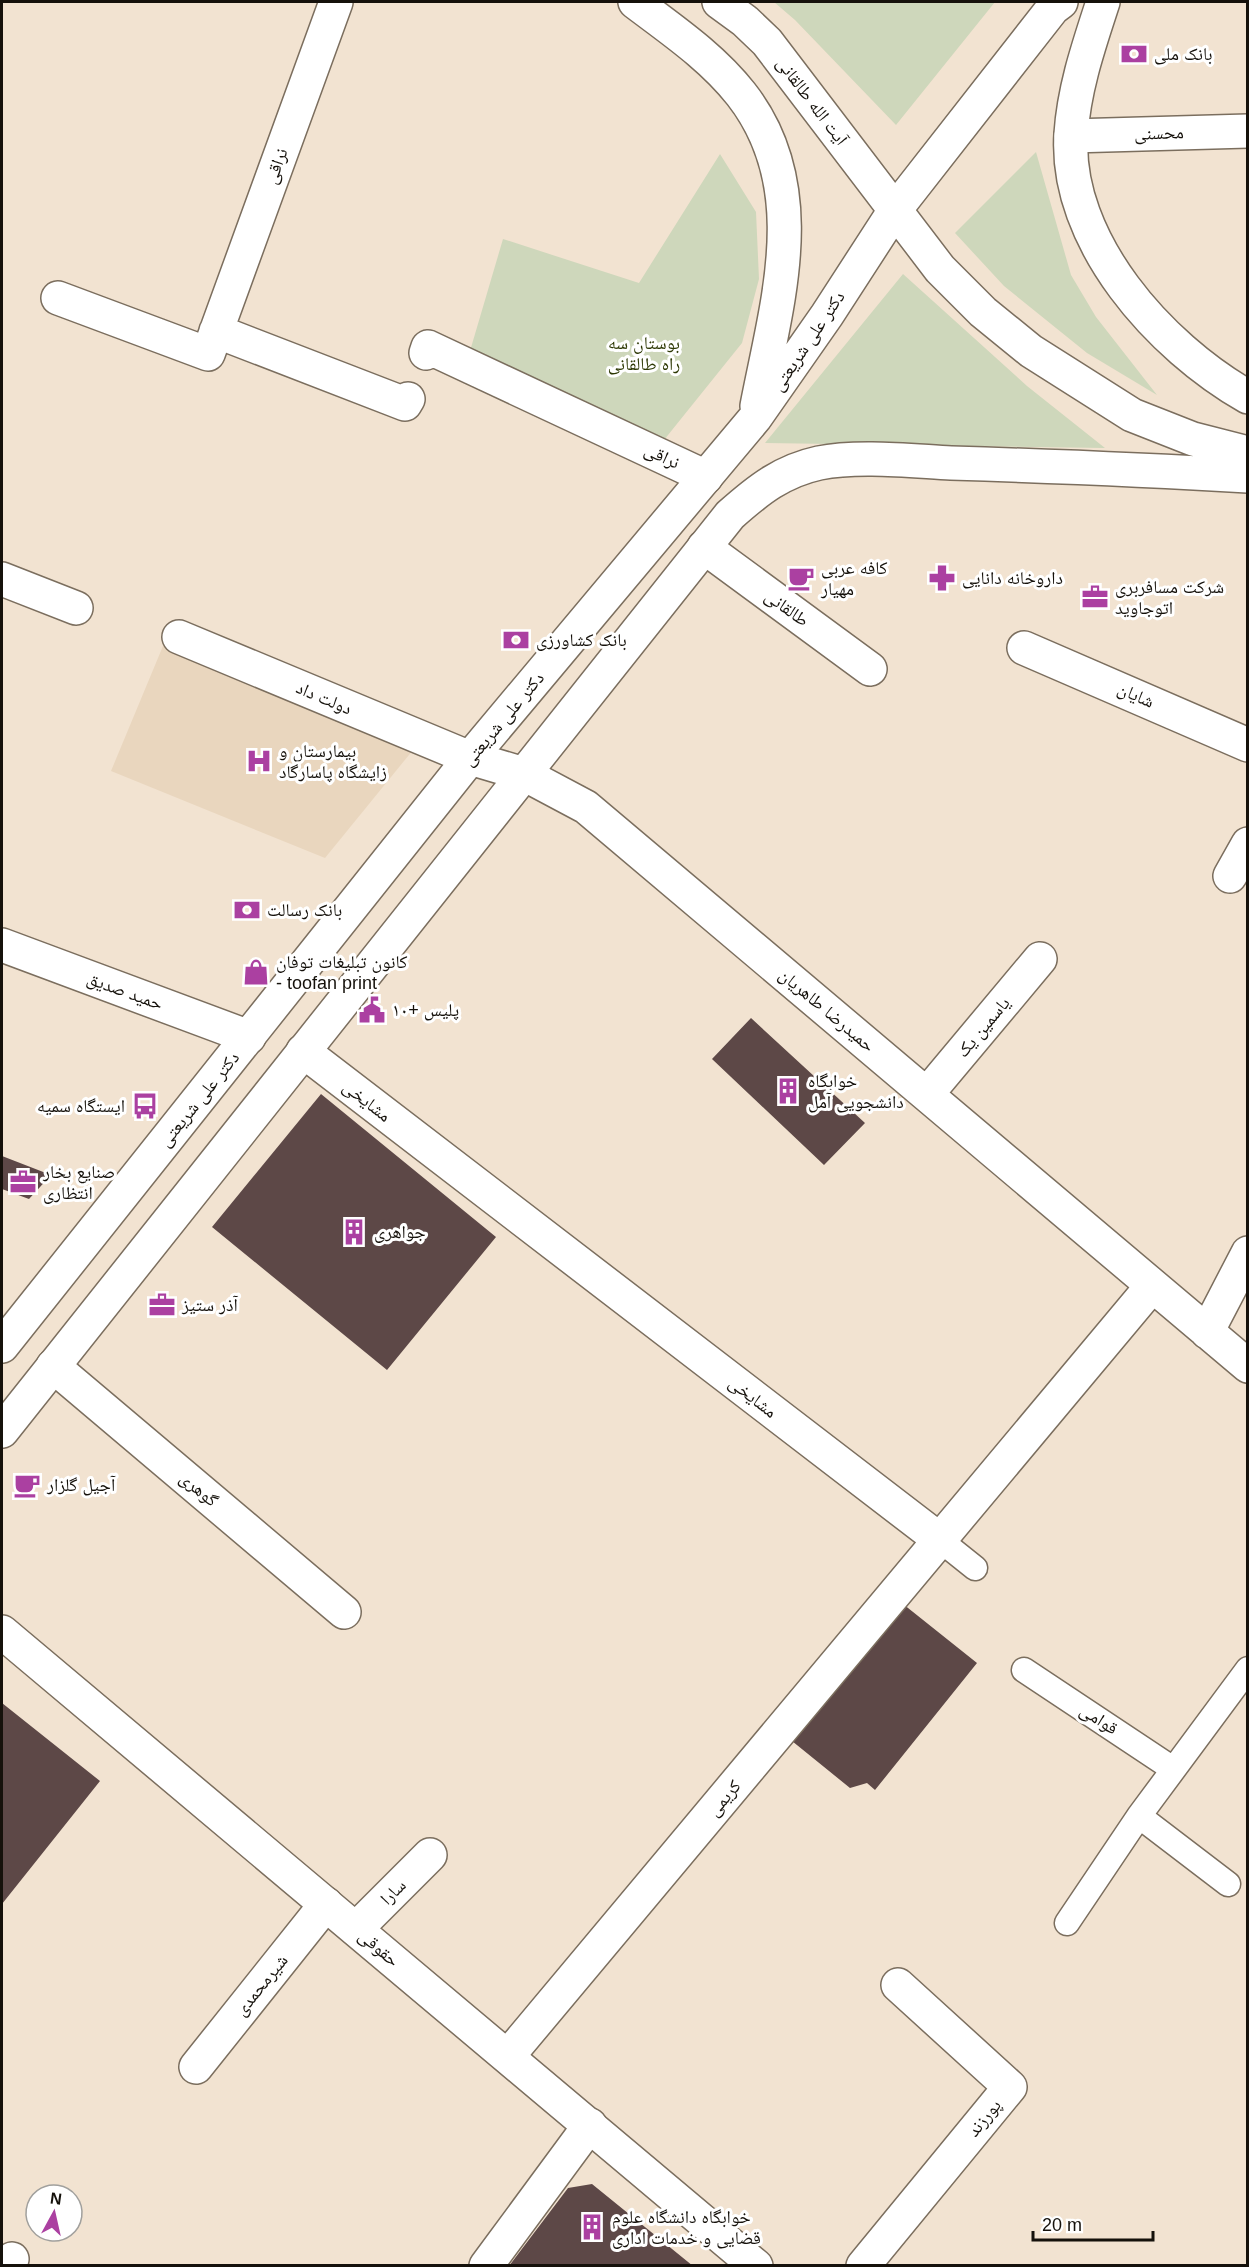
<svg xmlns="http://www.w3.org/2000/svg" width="1249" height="2267" font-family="Arial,'Noto Naskh Arabic',sans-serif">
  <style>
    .built { fill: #e9d6be }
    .green { fill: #ced7bb }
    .building { fill: #5d4847 }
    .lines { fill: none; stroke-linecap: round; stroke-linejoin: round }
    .service-casing { stroke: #7b6e5e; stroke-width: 27 }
    .minor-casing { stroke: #7b6e5e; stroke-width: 36 }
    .tertiary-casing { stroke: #7b6e5e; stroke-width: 36 }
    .secondary-casing { stroke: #7b6e5e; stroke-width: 36 }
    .primary-casing { stroke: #7b6e5e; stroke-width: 36 }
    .service { stroke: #fff; stroke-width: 24 }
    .minor { stroke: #fff; stroke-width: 33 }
    .tertiary { stroke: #fff; stroke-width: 33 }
    .secondary { stroke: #fff; stroke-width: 33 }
    .primary { stroke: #fff; stroke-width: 33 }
    .labels { text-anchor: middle; stroke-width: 6; stroke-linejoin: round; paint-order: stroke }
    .poi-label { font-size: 18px; fill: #15110b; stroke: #fff; text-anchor: start }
    .street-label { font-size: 18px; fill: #15110b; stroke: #fff }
    .park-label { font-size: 18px; fill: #2e3905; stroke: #fff }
  </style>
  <rect width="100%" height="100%" fill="#f2e3d1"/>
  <path class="built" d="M163 646 413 750 325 858 111 771Z"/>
  <path class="green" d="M774 2H995L896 125 795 20Z
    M1036 152 1071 275 1096 317 1157 395 1087 353 1004 286 955 233Z
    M720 154 756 212 759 279 742 343 664 440 470 351 503 239 639 283Z
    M903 274 1027 386 1105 448 765 443Z"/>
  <path class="building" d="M751 1018 865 1123 824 1165 712 1059Z
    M321 1094 496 1237 387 1370 212 1227Z
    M2 1156 51 1175 29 1199 2 1189Z
    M903 1604 977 1663 875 1790 867 1783 850 1788 792 1741Z
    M2 1703 100 1781 2 1904Z
    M592 2184 693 2266H509L568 2188Z"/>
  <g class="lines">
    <g class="service-casing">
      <path id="service" d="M940 1540 975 1568
        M1024 1670 1173 1769
        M1139 1816 1228 1884
        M1067 1923 1139 1816 1248 1669"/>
    </g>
    <g class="minor-casing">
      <path id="minor" d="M1071 136 1248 131
        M58 298 208 354 336 2
        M216 331 405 404 408 399
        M426 353 428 347 706 477
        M704 547 870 669
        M2 579 76 608
        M179 637 470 758
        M1024 648 1248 745
        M524 774 586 807 1248 1366
        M1230 876 1248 844
        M2 945 249 1037
        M303 1051 940 1540
        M927 1094 1040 959
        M1207 1332 1248 1253
        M53 1366 344 1612
        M356 1929 430 1855
        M508 2056 1152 1286
        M196 2067 326 1904
        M8 2266 12 2259
        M486 2266 590 2125
        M863 2266 1010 2087 898 1985"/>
    </g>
    <g class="tertiary-casing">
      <path id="tertiary" d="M470 758 524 774"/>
    </g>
    <g class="secondary-casing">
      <path id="secondary" d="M2 1632 756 2266"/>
    </g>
    <g class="primary-casing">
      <path id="primary" d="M635 2C672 30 712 57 741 94 814 187 777 302 757 406
        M719 2 745 21 767 42 940 269 983 312 1031 351 1132 415 1193 439 1248 453
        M1103 2C1089 45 1074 88 1071 134 1064 241 1160 347 1248 397
        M2 1346 470 758 755 418 827 315 895 210 1053 8 1061 2
        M2 1431 730 515C758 490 782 471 819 463 858 455 912 461 951 463 1050 466 1149 470 1248 476"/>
    </g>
    <use href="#service" class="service"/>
    <use href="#minor" class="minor"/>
    <use href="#tertiary" class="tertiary"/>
    <use href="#secondary" class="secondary"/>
    <use href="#primary" class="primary"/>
  </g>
  <defs>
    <g id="bank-bare" transform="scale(2.07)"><path d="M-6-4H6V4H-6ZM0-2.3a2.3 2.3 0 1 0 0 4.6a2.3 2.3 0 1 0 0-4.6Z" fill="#ab40a1" stroke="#fff" stroke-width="2.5" paint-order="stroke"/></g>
    <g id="cafe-bare" transform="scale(2.07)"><path d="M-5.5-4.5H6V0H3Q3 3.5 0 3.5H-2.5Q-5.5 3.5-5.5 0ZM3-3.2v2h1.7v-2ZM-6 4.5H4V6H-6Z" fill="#ab40a1" stroke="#fff" stroke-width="2.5" paint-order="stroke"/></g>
    <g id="pharmacy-bare" transform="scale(2.07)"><path d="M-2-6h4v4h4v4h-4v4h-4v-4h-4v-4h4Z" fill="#ab40a1" stroke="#fff" stroke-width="2.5" paint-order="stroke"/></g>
    <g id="office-bare" transform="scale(2.07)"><path d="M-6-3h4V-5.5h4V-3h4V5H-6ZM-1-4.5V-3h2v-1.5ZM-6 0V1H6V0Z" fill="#ab40a1" stroke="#fff" stroke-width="2.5" paint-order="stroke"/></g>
    <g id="hospital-bare" transform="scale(2.07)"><path d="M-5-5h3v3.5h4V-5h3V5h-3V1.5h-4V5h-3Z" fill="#ab40a1" stroke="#fff" stroke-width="2.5" paint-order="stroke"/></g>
    <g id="shop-bare" transform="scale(2.07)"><path d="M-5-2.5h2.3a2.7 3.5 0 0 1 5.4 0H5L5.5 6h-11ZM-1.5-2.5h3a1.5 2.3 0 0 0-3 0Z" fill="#ab40a1" stroke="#fff" stroke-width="2.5" paint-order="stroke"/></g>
    <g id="civic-bare" transform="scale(2.07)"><path d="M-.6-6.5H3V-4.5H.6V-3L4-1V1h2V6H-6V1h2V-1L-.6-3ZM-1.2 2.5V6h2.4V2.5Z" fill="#ab40a1" stroke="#fff" stroke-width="2.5" paint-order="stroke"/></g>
    <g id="building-bare" transform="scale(2.07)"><path d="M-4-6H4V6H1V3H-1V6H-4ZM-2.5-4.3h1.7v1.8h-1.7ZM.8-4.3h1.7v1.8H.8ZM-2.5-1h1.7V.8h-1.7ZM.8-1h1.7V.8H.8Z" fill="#ab40a1" stroke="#fff" stroke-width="2.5" paint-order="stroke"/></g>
    <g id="bus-bare" transform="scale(2.07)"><path d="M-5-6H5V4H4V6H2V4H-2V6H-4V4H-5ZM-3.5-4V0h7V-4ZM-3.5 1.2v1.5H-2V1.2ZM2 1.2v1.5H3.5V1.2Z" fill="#ab40a1" stroke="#fff" stroke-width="2.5" paint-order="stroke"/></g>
  </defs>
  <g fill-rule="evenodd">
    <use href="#bank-bare" x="1134" y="54"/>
    <use href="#cafe-bare" x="801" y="578"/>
    <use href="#pharmacy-bare" x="942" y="578"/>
    <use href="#office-bare" x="1095" y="597"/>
    <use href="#bank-bare" x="516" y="640"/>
    <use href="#hospital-bare" x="259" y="761"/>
    <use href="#bank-bare" x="247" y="910"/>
    <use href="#shop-bare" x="256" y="972"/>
    <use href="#civic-bare" x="372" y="1010"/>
    <use href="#building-bare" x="788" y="1091"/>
    <use href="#bus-bare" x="145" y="1106"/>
    <use href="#office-bare" x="23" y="1182"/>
    <use href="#building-bare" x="354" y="1232"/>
    <use href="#office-bare" x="162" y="1305"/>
    <use href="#cafe-bare" x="27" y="1485"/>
    <use href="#building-bare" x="592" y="2227"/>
  </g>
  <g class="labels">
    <g class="poi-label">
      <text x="1154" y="60">بانک ملی</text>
      <text x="821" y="574">کافه عربی<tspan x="821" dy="21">مهیار</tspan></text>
      <text x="962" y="584">داروخانه دانایی</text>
      <text x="1115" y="593">شرکت مسافربری<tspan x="1115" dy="21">اتوجاوید</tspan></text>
      <text x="536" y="646">بانک کشاورزی</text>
      <text x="279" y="757">بیمارستان و<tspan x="279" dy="21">زایشگاه پاسارگاد</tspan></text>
      <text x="267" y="916">بانک رسالت</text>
      <text x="276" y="968">کانون تبلیغات توفان<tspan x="276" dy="21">- toofan print</tspan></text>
      <text x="392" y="1016">پلیس +۱۰</text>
      <text x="808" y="1087">خوابگاه<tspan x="808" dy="21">دانشجویی آمل</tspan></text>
      <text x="125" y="1112" text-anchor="end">ایستگاه سمیه</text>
      <text x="43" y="1178">صنایع بخار<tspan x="43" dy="21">انتظاری</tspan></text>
      <text x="374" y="1238">جواهری</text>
      <text x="182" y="1311">آذر ستیز</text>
      <text x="47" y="1491">آجیل گلزار</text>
      <text x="612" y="2223">خوابگاه دانشگاه علوم<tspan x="612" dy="21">قضایی و خدمات اداری</tspan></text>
    </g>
    <g class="street-label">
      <text transform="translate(812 101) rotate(53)" y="6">آیت الله طالقانی</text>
      <text transform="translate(1159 133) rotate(-2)" y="6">محسنی</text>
      <text transform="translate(276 166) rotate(-70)" y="6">نراقی</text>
      <text transform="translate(808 341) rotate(-56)" y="6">دکتر علی شریعتی</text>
      <text transform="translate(662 456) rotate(25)" y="6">نراقی</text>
      <text transform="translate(787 608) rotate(36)" y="6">طالقانی</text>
      <text transform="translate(1136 695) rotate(24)" y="6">شایان</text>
      <text transform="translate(324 698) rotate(23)" y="6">دولت داد</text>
      <text transform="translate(503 719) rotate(-50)" y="6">دکتر علی شریعتی</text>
      <text transform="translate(125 991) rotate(20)" y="6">حمید صدیق</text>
      <text transform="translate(827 1010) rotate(40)" y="6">حمیدرضا طاهریان</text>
      <text transform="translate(983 1027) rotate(-50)" y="6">یاسمین یک</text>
      <text transform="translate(199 1099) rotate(-51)" y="6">دکتر علی شریعتی</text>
      <text transform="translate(367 1101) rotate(38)" y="6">مشایخی</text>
      <text transform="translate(753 1397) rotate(38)" y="6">مشایخی</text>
      <text transform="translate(199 1489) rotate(40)" y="6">گوهری</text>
      <text transform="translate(1099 1719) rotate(33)" y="6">قوامی</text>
      <text transform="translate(724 1798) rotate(-50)" y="6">کریمی</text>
      <text transform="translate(393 1892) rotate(-45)" y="6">سارا</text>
      <text transform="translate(379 1948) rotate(40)" y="6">حقوقی</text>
      <text transform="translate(261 1985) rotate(-51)" y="6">شیرمحمدی</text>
      <text transform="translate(984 2118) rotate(-51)" y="6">پورزند</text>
    </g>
    <g class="park-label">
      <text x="644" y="349">بوستان سه<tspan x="644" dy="21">راه طالقانی</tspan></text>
    </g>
  </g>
  <rect width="1249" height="2267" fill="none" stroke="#15110b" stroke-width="6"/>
  <g transform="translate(54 2213) rotate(8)"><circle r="28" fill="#ffffff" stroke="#a1a09d" stroke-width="1.5"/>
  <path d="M0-4.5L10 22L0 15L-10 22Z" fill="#ab40a1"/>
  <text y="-9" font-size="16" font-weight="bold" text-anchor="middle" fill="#15110b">N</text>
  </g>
  <path d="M1033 2231v9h120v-9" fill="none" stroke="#15110b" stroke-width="3"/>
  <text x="1042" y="2231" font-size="18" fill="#15110b" stroke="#ffffff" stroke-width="4.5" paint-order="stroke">20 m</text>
</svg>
